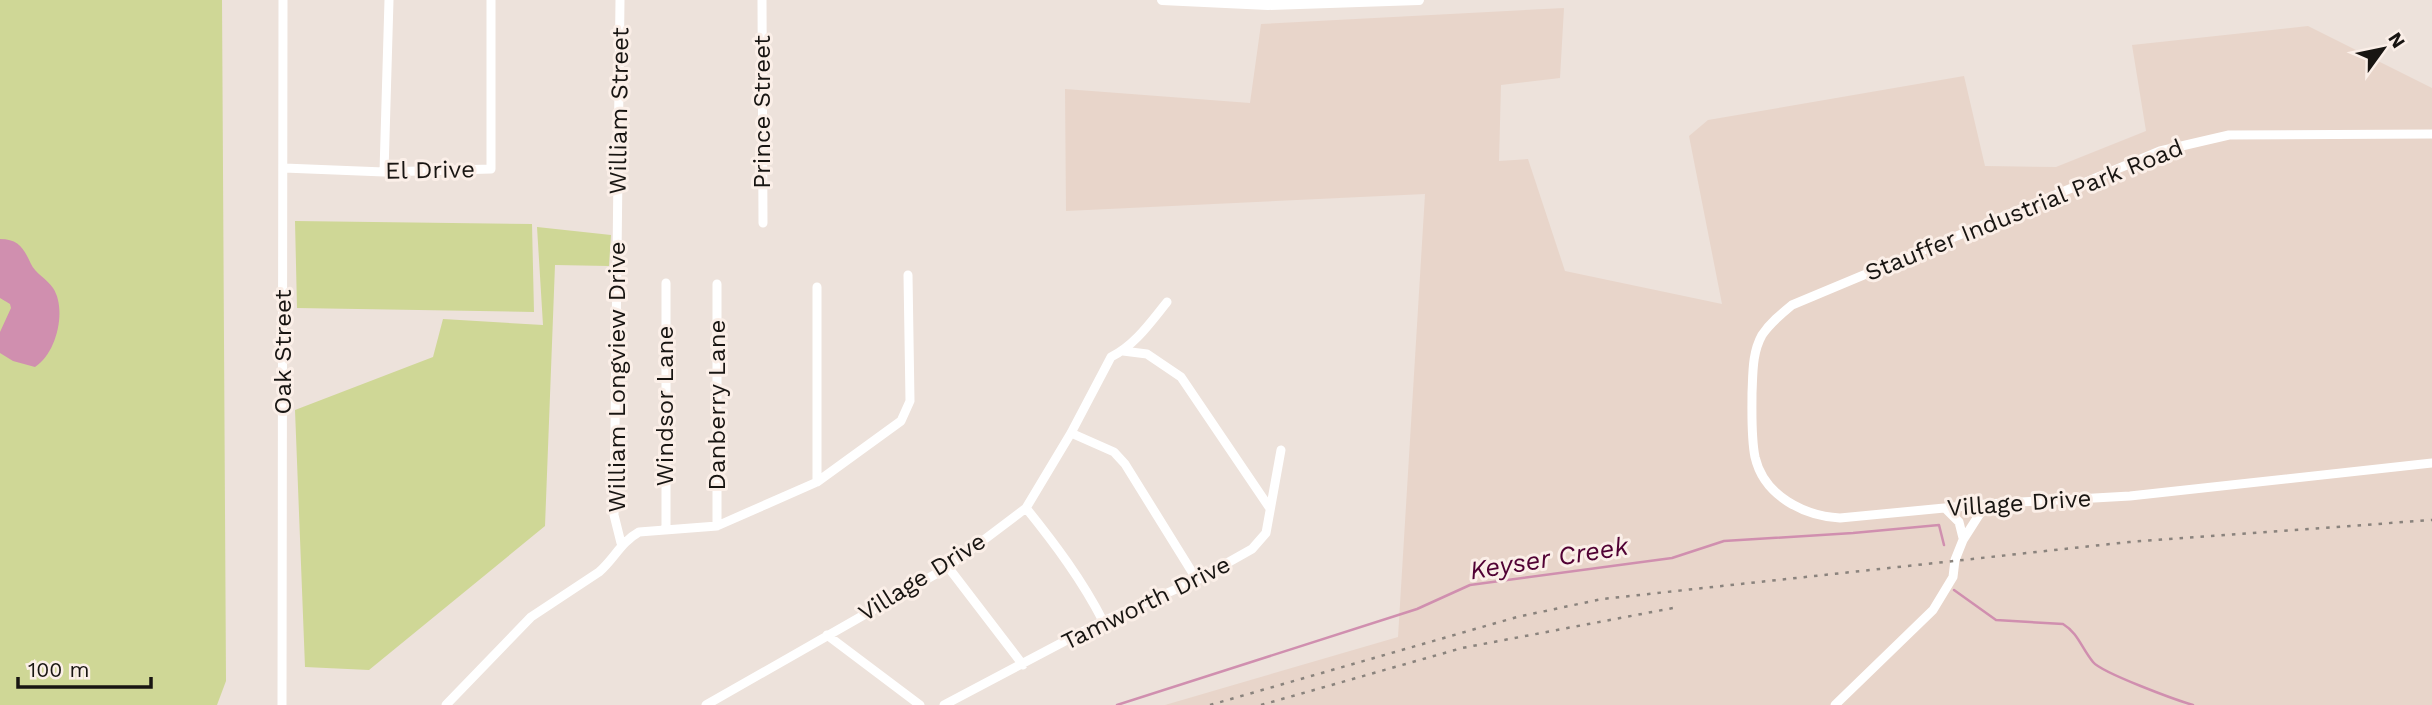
<svg xmlns="http://www.w3.org/2000/svg" width="2432" height="705" font-family="'Work Sans',sans-serif">
  <style>
    .built { fill: #e8d5ca }
    .green { fill: #cfd796 }
    .water { fill: #d08faf }
    .lines { fill: none; stroke-linecap: round; stroke-linejoin: round }
    .stream { stroke: #d08faf; stroke-width: 2.5 }
    .minor { stroke: #fff; stroke-width: 9 }
    .major { stroke: #fff; stroke-width: 10 }
    .rail { stroke: #8a837d; stroke-width: 2.5; stroke-dasharray: 3.5 7; stroke-linecap: butt }
    .labels { text-anchor: middle; stroke-width: 6; stroke-linejoin: round; paint-order: stroke }
    .street-label { font-size: 24px; fill: #181512; stroke: #fbefe8 }
    .water-label { font-size: 26px; font-style: italic; fill: #510134; stroke: #fbefe8 }
  </style>
  <rect width="100%" height="100%" fill="#ede2db"/>
  <path class="built" d="M1564 8 1560 78 1501 85 1499 161 1528 159 1565 271 1722 304 1689 136 1708 120 1964 76 1985 166 2056 167 2146 131 2132 45 2308 26 2432 88V705H1165L1398 637 1425 194 1066 211 1065 89 1250 103 1261 24Z"/>
  <path class="green" d="M0 0H222L226 681 217 705H0Z
    M295 221 532 224 534 312 297 308Z
    M537 227 611 235 609 266 555 265 545 526 369 670 305 667 295 410 433 357 443 319 543 325Z"/>
  <path class="water" d="M0 239C19 239 24 249 31 264 35 273 47 279 53 288 67 309 57 353 35 367L13 361 0 353V332L11 308 10 304 0 298Z"/>
  <g class="lines">
    <path class="stream" d="M1954 590 1996 620 2063 624C2078 633 2082 649 2093 662 2102 673 2176 700 2193 705
      M1117 705 1417 609 1470 585 1672 558 1724 541 1853 533 1939 525 1944 545"/>
    <path class="minor" d="M620 0 614 515 621 543
      M762 0 763 223
      M2432 134 2229 135 2160 151 1792 305C1781 314 1770 323 1762 335 1752 353 1753 373 1752 393 1752 413 1751 437 1755 457 1764 496 1804 516 1840 518L1986 504 2130 496 2432 463
      M284 168 384 172 491 169V0
      M384 172 389 0
      M666 283V530
      M817 287V482
      M1123 351 1147 354 1181 377 1269 507
      M1071 433 1114 452 1125 464 1197 580
      M1026 508C1055 544 1082 580 1103 621
      M1945 508 1959 522 1963 538
      M717 526V284
      M948 567 1023 665
      M827 635 920 705
      M282 705 283 0
      M446 705 531 617 599 572C614 559 621 542 639 532L717 526 817 482 901 421 910 401 908 275
      M706 705 948 567 1026 508 1071 433 1111 357C1135 345 1150 323 1167 302
      M944 705 1103 621 1197 580 1252 549 1266 533 1281 450
      M1835 705 1933 610 1953 577 1955 560 1963 540 1986 504"/>
    <path class="major" d="M1162 0 1268 5 1419 0"/>
    <path class="rail" d="M1210 705 1517 617 1602 599 2129 542 2432 520
      M1261 705 1462 648 1673 608"/>
  </g>
  <g class="labels">
    <g class="street-label">
      <text transform="translate(619 111) rotate(-89)" y="8">William Street</text>
      <text transform="translate(762 112) rotate(-90)" y="8">Prince Street</text>
      <text transform="translate(430 170) rotate(-1)" y="8">El Drive</text>
      <text transform="translate(2024 210) rotate(-22)" y="8">Stauffer Industrial Park Road</text>
      <text transform="translate(283 352) rotate(-90)" y="8">Oak Street</text>
      <text transform="translate(617 377) rotate(-90)" y="8">William Longview Drive</text>
      <text transform="translate(717 405) rotate(-90)" y="8">Danberry Lane</text>
      <text transform="translate(665 406) rotate(-90)" y="8">Windsor Lane</text>
      <text transform="translate(2019 503) rotate(-4)" y="8">Village Drive</text>
      <text transform="translate(922 577) rotate(-32)" y="8">Village Drive</text>
      <text transform="translate(1146 603) rotate(-26)" y="8">Tamworth Drive</text>
    </g>
    <g class="water-label">
      <text transform="translate(1549 558) rotate(-9)" y="9">Keyser Creek</text>
    </g>
  </g>
  <g transform="translate(2383 49) rotate(57)" stroke="#fbefe8" stroke-width="5" paint-order="stroke">
  <path d="M0-5L12 26L0 18L-12 26Z" fill="#181512"/>
  <text y="-10" font-size="19" font-weight="bold" text-anchor="middle" fill="#181512">N</text>
  </g>
  <path d="M18 677v10h133v-10" fill="none" stroke="#181512" stroke-width="3.5"/>
  <text x="28" y="677" font-size="21" fill="#181512" stroke="#fbefe8" stroke-width="5" paint-order="stroke">100 m</text>
</svg>
